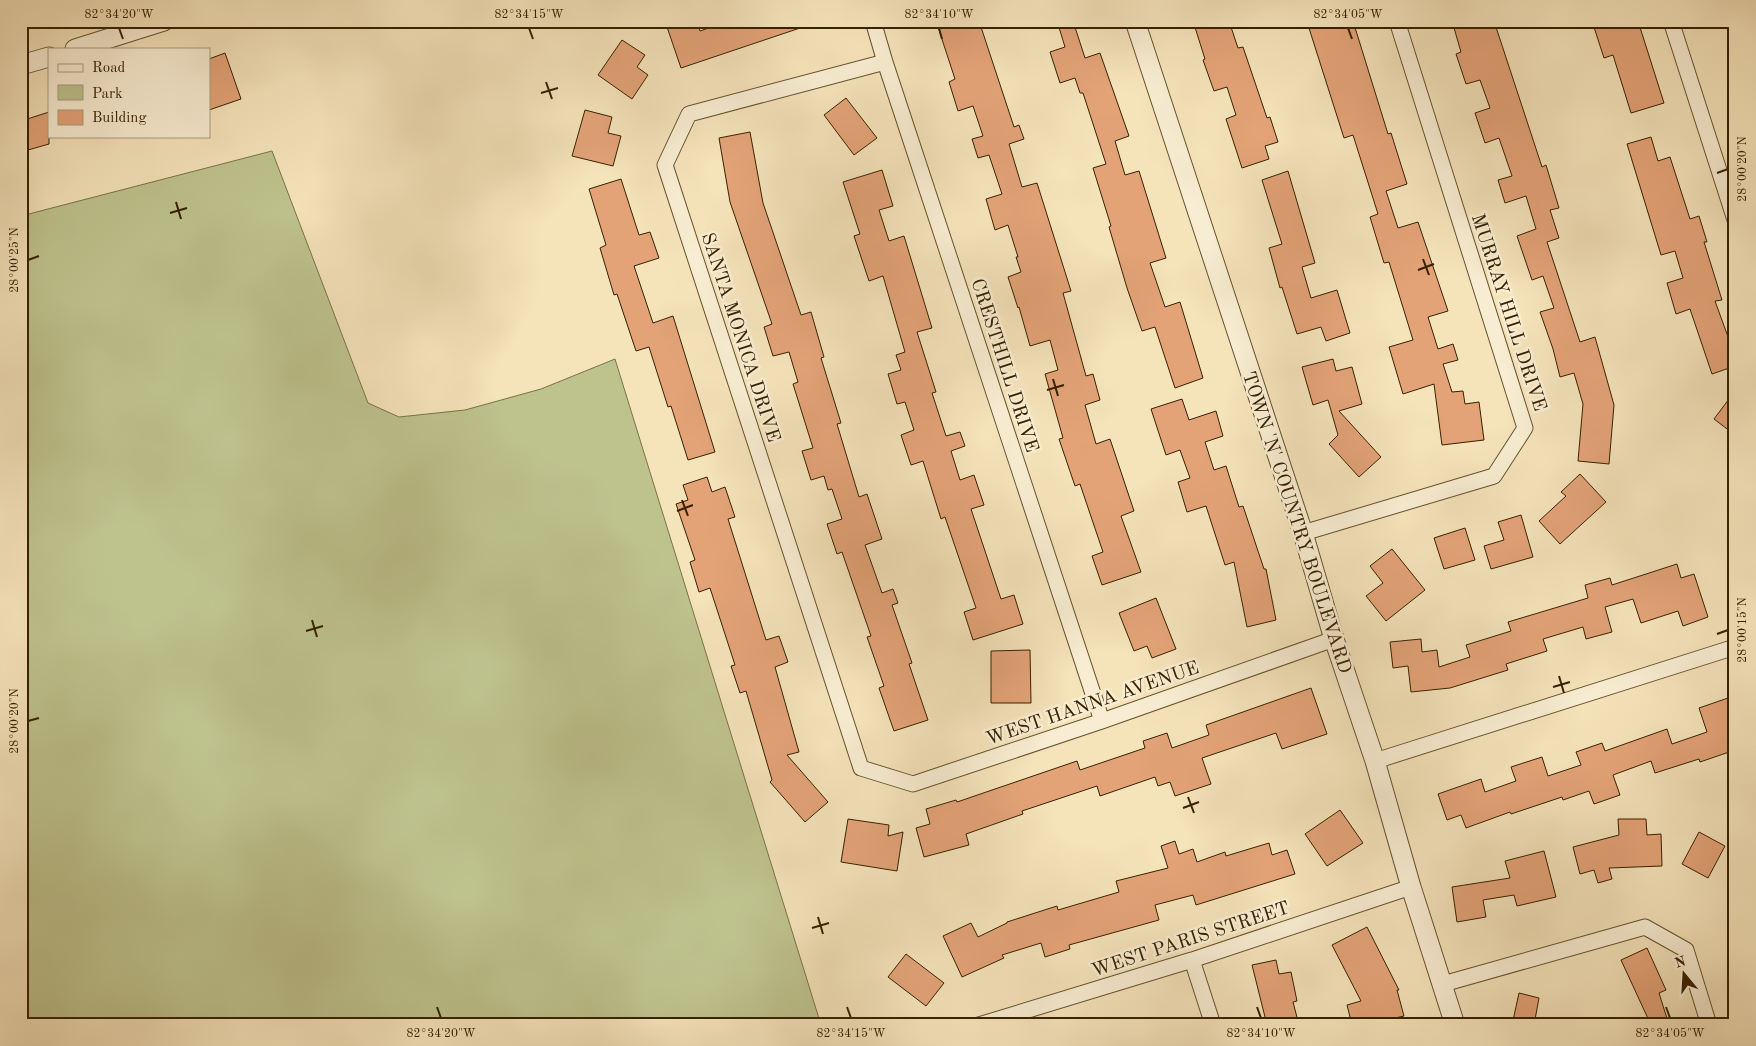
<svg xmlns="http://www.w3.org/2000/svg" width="1756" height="1046" font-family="'Old Standard TT',serif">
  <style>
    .green { fill: #bec38e; stroke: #7a7247 }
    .building { fill: #e3a377; stroke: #372100 }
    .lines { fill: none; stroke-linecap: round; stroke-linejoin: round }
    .minor-casing { stroke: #66522e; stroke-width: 17 }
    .tertiary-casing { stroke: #66522e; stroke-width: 21 }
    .minor { stroke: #f8edd2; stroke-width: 15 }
    .tertiary { stroke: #f8edd2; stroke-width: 19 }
    .ticks { fill: none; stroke: #372100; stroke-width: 2 }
    .labels { text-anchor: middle; stroke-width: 5; stroke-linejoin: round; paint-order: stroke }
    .street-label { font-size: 19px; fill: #372100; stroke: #f8edd2 }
    .neatline { fill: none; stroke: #372100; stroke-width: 2 }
    .ticks-label { font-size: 12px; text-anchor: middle; fill: #372100 }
  </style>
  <rect width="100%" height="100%" fill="#f5e3ba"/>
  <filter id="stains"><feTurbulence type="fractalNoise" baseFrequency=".004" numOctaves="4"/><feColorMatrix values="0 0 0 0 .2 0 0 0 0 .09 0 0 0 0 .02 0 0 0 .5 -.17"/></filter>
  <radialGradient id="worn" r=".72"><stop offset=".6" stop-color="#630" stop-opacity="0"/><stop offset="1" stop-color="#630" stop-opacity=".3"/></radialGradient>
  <path class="green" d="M272 151 368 403 399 417 465 410 541 389 615 359 821 1025H21V216Z"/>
  <path class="building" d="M683 21H697L700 31 728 21H811L812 24 681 68 667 27Z
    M936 21H979L1014 127 1019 125 1024 139 1009 144 1022 187 1037 183 1071 291 1063 293 1086 376 1093 374 1100 400 1085 405 1096 444 1110 439 1134 511 1121 516 1141 572 1102 585 1092 556 1103 552 1080 484 1075 486 1059 439 1063 438 1045 374 1058 370 1050 340 1030 346 1019 307 1018 308 1008 277 1021 272 1016 257H1018L1008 225 995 230 986 199 1002 194 989 155 978 158 972 139 983 136 973 106 958 111 949 82 955 79Z
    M1057 21H1073L1085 58 1100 53 1129 136 1115 141 1125 175 1139 171 1166 258 1150 263 1165 307 1180 302 1203 378 1175 388 1155 327 1142 331 1127 288 1109 227 1111 226 1093 168 1106 164 1083 93H1080L1075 78 1060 83 1050 52 1065 47Z
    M1193 21H1229L1238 48 1243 47 1267 118 1270 117 1278 142 1265 146 1269 159 1242 168 1226 119 1236 115 1227 87 1214 91 1203 60 1205 59Z
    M1322 21H1353L1388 134 1391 133 1407 184 1386 191 1398 228 1418 222 1448 311 1428 317 1438 349 1453 344 1458 360 1443 364 1452 392 1463 391 1465 404 1479 402 1484 440 1442 445 1434 384 1403 394 1389 347 1413 340 1389 262 1384 263 1370 217 1378 214 1353 135 1344 138 1308 25Z
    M1452 21H1494L1542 167 1546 165 1559 208 1550 210 1559 238 1547 242 1580 342 1595 337 1614 405 1609 464 1578 461 1583 404 1574 373 1560 377 1553 349 1540 312 1554 308 1543 276 1532 280 1517 236 1536 229 1526 196 1505 203 1498 180 1512 176 1499 138 1485 143 1475 113 1490 108 1480 80 1466 84 1456 54 1461 52Z
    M1592 21H1638L1664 103 1631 113 1613 55 1604 58Z
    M622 40 645 55 637 67 648 75 632 99 598 75Z
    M225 53 241 99 209 110V59Z
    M846 98 877 138 854 155 824 115Z
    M585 110 612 117 608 133 621 136 613 166 572 156Z
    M49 112V144L21 152V121Z
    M750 132 763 203 801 315 811 312 824 357 821 358 841 423 837 424 859 497 867 494 882 539 865 545 882 593 893 589 898 603 892 605 912 663 909 664 928 720 894 731 879 688 884 686 867 637 871 636 842 552 837 554 827 524 842 519 832 489 828 490 824 476 811 480 802 451 813 448 793 384 798 382 789 352 773 356 764 327 772 324 730 202 719 138Z
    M1651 137 1658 161 1670 157 1690 219 1699 216 1707 242H1704L1722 300 1715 301 1735 356V366L1712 374 1690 309 1676 314 1667 283 1683 278 1675 251 1661 255 1627 144Z
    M882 170 893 206 879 210 889 241 904 236 932 328 917 332 936 392 932 393 946 436 960 432 965 446 951 451 960 480 974 475 984 505 971 509 1001 599 1014 595 1023 624 973 640 964 612 976 608 945 517 941 519 923 461 911 465 901 435 914 430 905 402 897 404 888 374 901 370 896 355 905 352 883 276 869 281 854 236 860 234 843 182Z
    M1288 171 1315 263 1302 267 1311 298 1337 290 1350 333 1326 341 1321 327 1297 334 1282 287 1280 288 1269 248 1282 244 1262 180Z
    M621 179 639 235 650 232 659 258 634 266 653 323 673 316 715 452 688 460 671 406 668 407 649 347 636 351 617 294 614 295 600 248 606 245 589 189Z
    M1333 359 1336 371 1352 367 1362 404 1339 411 1381 457 1359 477 1329 444 1338 435 1328 400 1313 405 1302 367Z
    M1735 391V435L1714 419Z
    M1182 399 1189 420 1216 411 1223 436 1205 442 1214 470 1226 466 1239 507 1243 506 1264 569H1266L1276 620 1247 627 1234 562 1225 565 1206 506 1187 512 1178 482 1190 478 1180 450 1166 455 1151 409Z
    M1580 474 1606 502 1560 544 1539 521 1566 496 1561 492Z
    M707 477 712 492 725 487 735 517 728 519 766 640 779 636 788 662 775 667 799 752 787 755 828 802 805 822 770 782 772 780 746 691 740 693 731 666 735 665 710 588 699 592 690 562 695 560 676 504 688 500 683 485Z
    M1521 515 1533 557 1491 569 1484 546 1504 540 1498 522Z
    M1465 528 1475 560 1444 569 1434 538Z
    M1392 549 1425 590 1386 621 1366 596 1383 583 1370 566Z
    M1677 564 1681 578 1694 574 1708 617 1683 626 1678 611 1641 623 1633 599 1605 607 1612 632 1586 639 1583 627 1543 639 1547 651 1506 664 1508 670 1450 688 1411 692 1408 666 1393 668 1390 642 1421 639 1422 652 1437 650 1439 667 1470 657 1466 645 1511 631 1508 622 1588 598 1585 585 1610 578 1612 585Z
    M1156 598 1176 649 1152 658 1147 646 1134 651 1119 613Z
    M1030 650 1031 703H991V651Z
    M1311 688 1327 734 1282 749 1276 733 1202 758 1211 784 1175 796 1170 782 1158 786 1155 777 1100 796 1097 786 1022 811 1023 814 966 834 969 845 924 857 916 828 930 824 926 809 956 800 957 802 1077 761 1080 770 1145 748 1143 741 1167 733 1172 748 1209 735 1206 725Z
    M1728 698 1735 717V750L1700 762 1699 759 1655 773 1651 761 1613 775 1620 795 1594 804 1589 791 1563 800 1562 797 1511 814 1510 812 1466 828 1461 815 1447 820 1438 794 1481 779 1485 792 1516 781 1511 767 1542 757 1548 776 1581 765 1576 752 1602 743 1605 751 1667 729 1672 744 1707 732 1699 708Z
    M1340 810 1363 843 1327 866 1305 834Z
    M848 819 889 825 888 836 903 832 897 871 841 862Z
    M1618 819H1646L1647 835 1661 834 1662 866 1609 868 1612 879 1598 883 1594 870 1580 874 1573 847 1619 835Z
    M1699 832 1725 846 1708 878 1682 864Z
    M1175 841 1179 854 1193 849 1197 862 1225 852 1226 856 1269 843 1272 855 1287 850 1295 874 1196 905 1193 895 1155 905 1159 920 1069 945 1070 949 1045 957 1041 943 1002 955 1004 958 962 977 943 936 971 923 978 937 1007 923V922L1057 906 1058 910 1119 892 1116 881 1168 868 1161 846Z
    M1544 851 1556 897 1517 906 1514 895 1483 900 1486 917 1457 922 1452 887 1510 878 1505 861Z
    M1367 927 1399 990H1397L1404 1016 1391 1019 1393 1025H1352L1347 1005 1361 1001 1332 945Z
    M1647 948 1666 990 1659 993 1669 1025H1651L1621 960Z
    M906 954 944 983 926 1006 888 977Z
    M1276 960 1279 974 1291 972 1297 1001 1293 1002 1299 1025H1267L1252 965Z
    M1519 993 1539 998 1534 1025H1512Z"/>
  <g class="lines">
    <g class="minor-casing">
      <path id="minor" d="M873 21 885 62 1102 721
        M1671 21 1735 220
        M885 62 689 114 665 165 861 768 913 784 1102 721 1334 639
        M1303 533 1494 476 1525 428 1397 21
        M1375 761 1735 647
        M1192 960 1213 1025
        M1443 984 1645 927 1686 950 1709 1025
        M979 1025 1192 960 1411 887"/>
    </g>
    <g class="tertiary-casing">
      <path id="tertiary" d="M1135 21 1303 533 1334 639 1375 761 1411 887 1455 1025
        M75 49 164 21
        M21 65 49 57"/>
    </g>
    <use href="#minor" class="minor"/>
    <use href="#tertiary" class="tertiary"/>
  </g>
  <path class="ticks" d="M119 28 123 39M529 28 533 39M939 28 942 39M1348 28 1352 39M546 82 552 99M541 93 558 88M1717 173 1728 169M176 202 181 219M170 213 187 208M1423 259 1429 275M28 260 39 256M1418 270 1434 264M1053 379 1058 396M1047 390 1064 385M682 500 688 516M677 511 693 505M312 620 317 637M306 631 323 626M1717 634 1728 630M1559 676 1564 693M1553 687 1570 682M28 721 39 718M1188 797 1194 813M1183 808 1199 802M818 917 823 934M812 928 829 923M437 1007 441 1018M847 1007 851 1018M1257 1007 1261 1018M1666 1007 1670 1018"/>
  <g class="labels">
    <g class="street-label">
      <text transform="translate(1510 312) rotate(72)" y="7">MURRAY HILL DRIVE</text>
      <text transform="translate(742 337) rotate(72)" y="7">SANTA MONICA DRIVE</text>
      <text transform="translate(1006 365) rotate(72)" y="7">CRESTHILL DRIVE</text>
      <text transform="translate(1298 522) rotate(72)" y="7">TOWN 'N' COUNTRY BOULEVARD</text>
      <text transform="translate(1092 702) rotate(-19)" y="7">WEST HANNA AVENUE</text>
      <text transform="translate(1190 938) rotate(-18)" y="7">WEST PARIS STREET</text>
    </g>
  </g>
  <rect width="1756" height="1046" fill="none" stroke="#f5e3ba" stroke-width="55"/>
  <rect x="48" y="48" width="162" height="90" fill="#f8edd2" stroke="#ab9b7e"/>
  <rect x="58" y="64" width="25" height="8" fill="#f8edd2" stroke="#ab9b7e"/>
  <text x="92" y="72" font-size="15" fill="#372100">Road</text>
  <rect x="58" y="85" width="25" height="15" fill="#bec38e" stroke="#ab9b7e"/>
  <text x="92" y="98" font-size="15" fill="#372100">Park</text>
  <rect x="58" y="110" width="25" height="15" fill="#e3a377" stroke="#ab9b7e"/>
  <text x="92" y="122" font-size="15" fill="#372100">Building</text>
  <g transform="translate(1684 974) rotate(342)" stroke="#f8edd2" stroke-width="4" paint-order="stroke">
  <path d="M0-4L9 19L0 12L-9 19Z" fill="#372100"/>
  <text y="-8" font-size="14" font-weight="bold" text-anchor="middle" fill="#372100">N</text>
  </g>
  <rect x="28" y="28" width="1700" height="990" class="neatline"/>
  <g class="ticks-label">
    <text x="119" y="18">82°34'20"W</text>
    <text x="529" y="18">82°34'15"W</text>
    <text x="939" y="18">82°34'10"W</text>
    <text x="1348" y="18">82°34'05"W</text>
    <text transform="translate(1742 169) rotate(-90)" y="4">28°00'20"N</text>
    <text transform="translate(14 260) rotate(-90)" y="4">28°00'25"N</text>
    <text transform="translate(1742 630) rotate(-90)" y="4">28°00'15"N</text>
    <text transform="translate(14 721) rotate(-90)" y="4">28°00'20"N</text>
    <text x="441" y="1037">82°34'20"W</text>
    <text x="851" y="1037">82°34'15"W</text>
    <text x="1261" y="1037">82°34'10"W</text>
    <text x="1670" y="1037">82°34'05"W</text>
  </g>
  <rect width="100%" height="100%" filter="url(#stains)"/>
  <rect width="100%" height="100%" fill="url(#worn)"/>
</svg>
